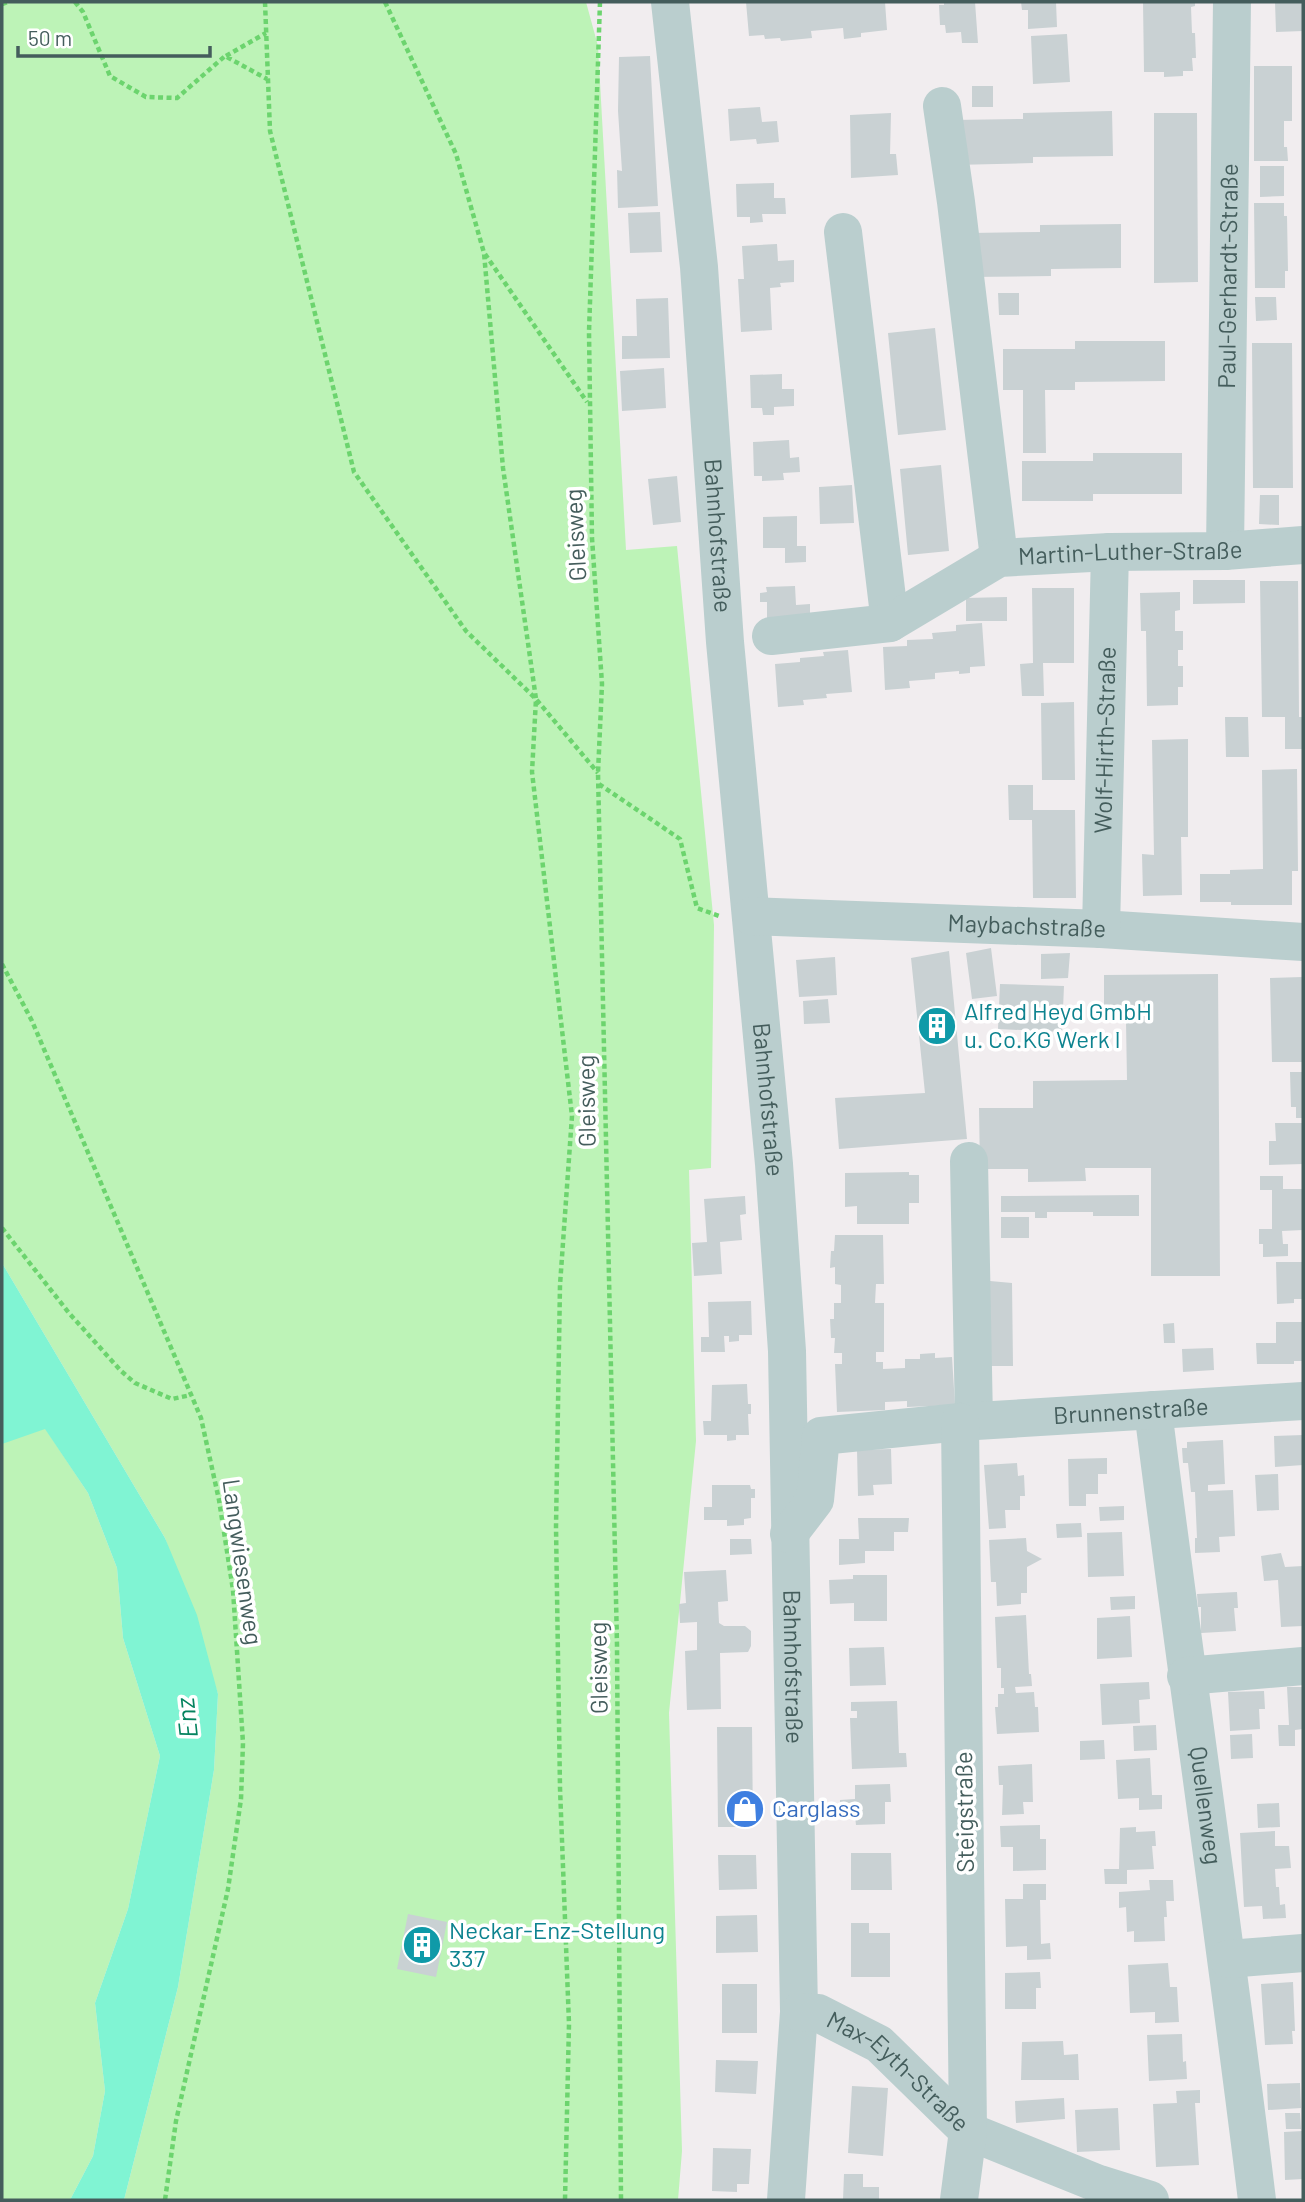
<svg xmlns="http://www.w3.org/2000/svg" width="1305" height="2202" font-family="Barlow,sans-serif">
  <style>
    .green { fill: #bdf3b7 }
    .water { fill: #80f4d3 }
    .building { fill: #c9d1d3 }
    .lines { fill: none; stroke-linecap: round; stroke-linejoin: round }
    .path { stroke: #6cd46e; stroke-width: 4.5; stroke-dasharray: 5 3.5; stroke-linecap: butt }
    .minor { stroke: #bacece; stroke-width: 38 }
    .labels { text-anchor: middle; stroke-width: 7; stroke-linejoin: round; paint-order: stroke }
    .street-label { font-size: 24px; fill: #445d5c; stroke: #fff }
    .culture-label { font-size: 24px; fill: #0d838f; stroke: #fff; text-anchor: start }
    .shop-label { font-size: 24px; fill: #366cbe; stroke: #fff; text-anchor: start }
    .water-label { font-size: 26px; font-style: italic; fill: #05835f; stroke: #fff }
  </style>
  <rect width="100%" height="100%" fill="#f1edef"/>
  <path class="green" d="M2 2H586L598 46 626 550 677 546 714 925 711 1168 689 1170 696 1441 669 1713 682 2151 678 2200H124L178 1987 214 1770 218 1694 165 1538 2 1263Z
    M2 1404 45 1428 88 1493 117 1568 123 1638 160 1756 128 1909 95 2003 105 2091 93 2156 70 2200H2Z"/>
  <path class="water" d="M2 1263 165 1538 197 1615 218 1694 214 1770 178 1987 124 2200H70L93 2156 105 2091 95 2003 128 1909 160 1756 123 1638 117 1568 88 1493 45 1429 2 1444Z"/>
  <path class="building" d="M746 2H885L887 30 861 33V37L844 39 843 28 811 31 812 38 781 41 780 38 765 39 764 35 749 36Z
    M944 2H975L978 43H962L961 32 946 33 945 25H940L939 5H944Z
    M1021 2H1056L1057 27 1028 29V10H1022Z
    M1143 2H1195V6L1191 7 1192 33H1195L1196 58H1192L1193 71H1183V76L1164 77V72H1144Z
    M1275 2H1303V31L1276 32Z
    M1067 34 1070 82 1033 84 1031 36Z
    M650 56 658 206 618 208 617 170 622 171 618 111 619 57Z
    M1254 66H1292V121H1284V147H1287L1288 161H1254Z
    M972 86H993V107H972Z
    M760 107 762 122 777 121 779 142 757 144 756 139 730 141 728 109Z
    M1112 111 1113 156 1033 157V163L954 165 953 120 1023 119V113Z
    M891 113 890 154H896L898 175 851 178 850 115Z
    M1154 113H1197L1198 282 1154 283Z
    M1260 166H1284V196L1260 197Z
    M774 183V198H785L786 214H762L763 222 750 223V217H737L736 184Z
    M1254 203H1284V216H1287L1288 271H1285V288H1255Z
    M660 212 662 252 630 253 628 213Z
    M1121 224V268L1051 269V276L970 277V233L1040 232V225Z
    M777 244 778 261 794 260V282L780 283 781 287 770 288 772 330 741 332 738 279H744L742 246Z
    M998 293H1019V315H999Z
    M1255 297H1276L1277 320 1256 321Z
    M668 298 670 358 622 359V336H637L636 299Z
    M935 328 946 430 898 435 888 333Z
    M1075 341H1165V381L1075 382V390H1045L1046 453H1023V390H1003V349H1075Z
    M1252 343H1292L1293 488H1253Z
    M664 368 666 408 622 411 620 371Z
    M782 374V389H794V406L774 407V415H763L762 408H751L750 375Z
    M789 440 790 458 799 457 800 472 783 473 784 480 762 481V476H754L753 442Z
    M1093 453H1182V494H1093V501H1022V461H1093Z
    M941 465 949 551 908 555 900 469Z
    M677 476 681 522 653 525 648 479Z
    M852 485 854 523 820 524 819 487Z
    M1260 495H1279V525L1259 524Z
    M797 516V546H806V562L785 563V548H763V517Z
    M1193 580H1245V603L1193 604Z
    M1260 581H1298L1299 717H1303V749H1285V717H1262Z
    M795 586 796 605 810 604V614L767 622V602H760V593L767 592 766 587Z
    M1032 588H1074V663H1043L1044 696H1022L1020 664 1033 663Z
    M1180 592V610L1175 611V631H1183V650H1178V666H1183V687H1178V705L1147 706 1146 631H1141L1140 593Z
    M1007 597V621H966V598Z
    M982 623 985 666 970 667V673L959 674V671L935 673V679L909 681 910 688 885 690 883 647 907 646V640L933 639 932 633 956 631V625Z
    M848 650 852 692 826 694 827 698 803 700 804 705 778 707 775 664 800 662V658L824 656 823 652Z
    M1074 702 1075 780H1042L1041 703Z
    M1225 717H1248L1249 757H1226Z
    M1188 739V837H1181L1182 895 1143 896 1142 854 1154 855 1152 740Z
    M1297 769 1298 871H1292V905H1231V902H1200V874H1230V870L1263 869 1262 770Z
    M1008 785H1033V810H1075L1076 898H1033L1032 820H1009Z
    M991 948 997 996 972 999 966 953Z
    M949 951 967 1139 839 1149 835 1098 925 1093 911 958Z
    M1070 953 1068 978 1041 979V954Z
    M835 957 837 995 799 997 796 960Z
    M1218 974 1220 1276H1151V1168H1085L1086 1181 1028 1182V1169H980L979 1108H1033V1081L1127 1080 1126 1022H1104V975Z
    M1302 977 1303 1062H1272L1270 978Z
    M1000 984 1064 986 1062 1032 998 1029Z
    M828 999 830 1023 804 1024 803 1001Z
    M1290 1072H1303V1118H1296V1107H1291Z
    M1275 1123H1303V1164L1269 1165V1141H1276Z
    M909 1172V1175H919V1203H909V1224H857V1206L845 1207V1173Z
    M1260 1176H1283V1189H1303V1230L1282 1231 1283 1244H1288V1256L1263 1257V1244H1259V1229H1272V1190H1260Z
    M1139 1195V1216H1093V1212H1047V1218H1035V1212H1001V1196Z
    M745 1196 746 1214 740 1215 742 1240 720 1242 722 1274 694 1276 692 1243 707 1242 704 1199Z
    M1001 1217H1029V1238H1001Z
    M835 1235H883L884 1284H876L875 1303H884V1352H876V1362H883V1369L905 1368V1359H920V1354L935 1353V1358L952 1357 955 1405 907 1407V1401L885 1402V1410L837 1412 835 1364H842V1353H834L835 1338H831L830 1319H834V1303H841V1285L835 1284V1267L830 1268 831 1251H834Z
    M1276 1262H1303V1299H1294V1303L1277 1304Z
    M990 1281 1012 1283 1013 1366H981Z
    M751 1301 752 1335H739V1341L729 1342V1336H724L725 1352H701V1337H709L708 1302Z
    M1276 1322H1303V1361H1294V1364H1257L1256 1343H1276Z
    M1174 1323 1175 1343H1164L1163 1324Z
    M1213 1348 1214 1370 1183 1372 1182 1349Z
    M747 1384 748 1404H751V1414H748L749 1435H736V1440L727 1441V1435H704L703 1421H711L712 1385Z
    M1303 1435V1465L1275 1467 1274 1436Z
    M1223 1440 1225 1484 1208 1485V1491L1233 1490 1235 1536 1219 1537 1220 1552 1195 1553V1538H1197L1195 1492H1191L1188 1463H1183L1182 1448H1187V1442Z
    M891 1449 892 1484 873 1485 874 1495 858 1496 857 1450Z
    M1107 1458V1474H1098V1494H1086V1506H1069L1068 1459Z
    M1017 1463 1018 1476 1024 1475 1025 1496H1020V1510H1005L1006 1528 989 1529 984 1465Z
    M1278 1474 1279 1510 1257 1511 1255 1475Z
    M712 1485H750L751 1489H755V1498H751V1518L744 1519V1525L727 1526V1520H704V1507H712Z
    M1124 1506V1520L1100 1521 1099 1507Z
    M858 1518H909L908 1532H894V1551H865V1563L839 1565V1539H859Z
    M1081 1523 1082 1537 1057 1538 1056 1524Z
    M1122 1532 1124 1576 1088 1577 1087 1533Z
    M1026 1538 1027 1551 1042 1559 1027 1567V1593H1021V1604L997 1606 996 1582H991L989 1540Z
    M730 1539H751L752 1554 730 1555Z
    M1281 1553 1285 1567 1303 1566V1626L1281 1627 1278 1580 1264 1581 1261 1556Z
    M726 1570 728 1601 718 1602 719 1623 724 1626H745L751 1631V1646L748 1652 720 1653 721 1709 687 1710 685 1651 697 1650V1622L680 1623 679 1604 686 1603 684 1572Z
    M853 1575H887V1621H854V1603L830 1604 829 1580 853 1579Z
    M1237 1592 1238 1608H1234L1236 1631 1201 1633V1607H1198L1197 1594Z
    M1135 1596V1609L1111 1610 1110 1597Z
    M1026 1615 1029 1674H1031L1032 1686 1015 1687 1016 1693 1034 1692 1035 1707H1038L1039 1732 997 1734 995 1707H998V1694H1004V1688H1001V1668H997L995 1617Z
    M1130 1616 1132 1657 1097 1659V1618Z
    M884 1647 886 1685 850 1686 849 1648Z
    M1149 1682 1150 1699 1139 1700 1140 1723 1102 1725 1100 1684Z
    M1287 1687H1303V1729L1295 1730V1746H1279L1278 1725H1289Z
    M1264 1691 1265 1709H1259L1260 1729 1230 1731 1228 1692Z
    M897 1701 899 1753H906L907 1767 852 1769 850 1718H857V1711H851V1702Z
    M1156 1725 1157 1750 1134 1751 1133 1726Z
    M717 1727H752L753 1827H718Z
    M1252 1734 1253 1758 1231 1759 1230 1735Z
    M1104 1740 1105 1759 1080 1760V1741Z
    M1150 1758 1152 1795H1162V1809L1139 1810V1798L1118 1799 1116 1760Z
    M1032 1764 1033 1802H1023L1024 1814 1002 1815 1003 1785H999L998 1766Z
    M890 1784 891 1802H885V1824L856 1825 855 1816H840V1800L855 1799V1785Z
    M1279 1803 1280 1827 1258 1828 1257 1804Z
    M1040 1825V1839H1046V1870L1013 1871V1847H1001L1000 1826Z
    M1136 1827V1832L1155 1831 1156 1846H1152L1154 1869 1127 1870V1884H1105L1104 1869H1119L1120 1828Z
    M1275 1831V1846H1289L1291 1868 1275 1869 1276 1887H1279L1280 1905 1285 1904 1286 1918 1263 1919 1262 1906 1244 1907 1240 1833Z
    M851 1853H891L892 1890H851Z
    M718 1855H756L757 1889 719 1890Z
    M1149 1880H1173L1174 1901H1166L1167 1917H1164L1165 1941 1134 1942V1931L1127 1932 1126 1907 1119 1908V1892L1150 1890Z
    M1023 1884H1046V1900H1040L1041 1944 1050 1943 1051 1959 1027 1960V1946L1006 1947 1005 1899H1023Z
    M408 1914 447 1922 436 1977 397 1969Z
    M757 1915 758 1952 716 1953V1916Z
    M851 1923H869V1933H890V1977H851Z
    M1168 1963 1170 1987H1177L1179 2022 1155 2023V2012L1130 2013 1128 1965Z
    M1040 1972 1041 1988H1036V2009H1005V1973Z
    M1293 1982 1295 2031H1292L1293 2044 1265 2045 1261 1984Z
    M722 1984H757V2033H722Z
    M1182 2034 1183 2062 1186 2061 1187 2079 1149 2081 1147 2035Z
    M1063 2041 1064 2055 1078 2054 1079 2080H1021L1022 2042Z
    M716 2060 758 2061 756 2094 715 2092Z
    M1300 2083 1301 2108 1268 2110 1267 2084Z
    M852 2086 888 2088 883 2156 848 2153Z
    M1200 2090V2103H1195L1199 2165 1156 2167 1153 2104 1177 2103 1176 2091Z
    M1064 2098 1065 2119 1016 2123 1015 2101Z
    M1118 2108 1120 2150 1077 2152 1075 2110Z
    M1285 2113H1300L1301 2129H1286Z
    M1303 2131V2179L1285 2180 1284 2132Z
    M713 2148 751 2149 749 2184H737V2192L712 2191Z
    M844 2174H863V2187H879V2200H843Z"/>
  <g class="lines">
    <path class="path" d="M75 2 83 12 110 76 146 97 177 98 225 56 267 79
      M265 2 270 131 354 472 466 631 536 699 598 773
      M385 2 456 154 484 253 503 468 536 699 532 772 572 1116 560 1285 556 1527 560 1788 569 2024 565 2200
      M600 2 589 332 592 538 602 684 598 773 617 1645 621 2200
      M2 4 8 2
      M226 56 266 33
      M485 254 587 402
      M599 784 680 839 697 908 719 916
      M2 964 32 1021 201 1418 219 1500 233 1590 243 1743 241 1799 228 1889 176 2121 165 2200
      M2 1228 69 1313 121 1371 135 1383 172 1399 191 1395"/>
    <g class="minor">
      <path id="s1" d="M670 2 699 267 725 642 774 1164 787 1351 799 2012 786 2200"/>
      <path d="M942 106 956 202 999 558"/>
      <path d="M843 232 890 623"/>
      <path id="s2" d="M1225 551 1232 2"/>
      <path id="s3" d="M771 636 890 623 999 558 1110 552 1225 551 1303 545"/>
      <path id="s4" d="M751 916 1101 929 1303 942"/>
      <path id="s5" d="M1101 929 1110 552"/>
      <path d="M969 1161 974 1421"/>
      <path id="s6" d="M1153 1410C1186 1674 1225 1936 1257 2200"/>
      <path id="s7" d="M789 1534 815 1500 821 1436 960 1422 1303 1401"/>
      <path d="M1186 1676 1303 1666"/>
      <path d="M1228 1959 1303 1953"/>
      <path id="s8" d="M799 2012 818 2013 879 2044 968 2131 1099 2184 1150 2200"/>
      <path d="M959 2200 968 2131 960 1422"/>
    </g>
  </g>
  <defs>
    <g id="building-disc" transform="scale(2.0125)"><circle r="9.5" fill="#0f9aa8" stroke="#fff"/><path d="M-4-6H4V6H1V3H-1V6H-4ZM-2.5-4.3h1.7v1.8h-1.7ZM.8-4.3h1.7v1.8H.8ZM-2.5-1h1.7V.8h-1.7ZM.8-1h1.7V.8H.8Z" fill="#fff"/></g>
    <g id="shop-disc" transform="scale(2.0125)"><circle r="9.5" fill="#3f7fe0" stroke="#fff"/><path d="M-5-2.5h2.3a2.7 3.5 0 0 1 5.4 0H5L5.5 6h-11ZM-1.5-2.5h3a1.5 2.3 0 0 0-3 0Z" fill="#fff"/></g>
  </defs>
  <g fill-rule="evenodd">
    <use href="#building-disc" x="937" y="1026"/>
    <use href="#shop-disc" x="745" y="1809"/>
    <use href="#building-disc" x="422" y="1945"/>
  </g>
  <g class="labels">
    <g class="street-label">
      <text dy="8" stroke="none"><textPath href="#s2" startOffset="275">Paul-Gerhardt-Straße</textPath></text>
      <text transform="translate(576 535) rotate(-93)" y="8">Gleisweg</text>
      <text dy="8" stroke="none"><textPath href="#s1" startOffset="536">Bahnhofstraße</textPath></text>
      <text dy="8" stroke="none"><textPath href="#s3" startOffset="378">Martin-Luther-Straße</textPath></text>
      <text dy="8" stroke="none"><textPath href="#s5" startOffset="189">Wolf-Hirth-Straße</textPath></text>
      <text dy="8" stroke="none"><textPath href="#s4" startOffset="276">Maybachstraße</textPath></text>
      <text dy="8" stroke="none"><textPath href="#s1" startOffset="1102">Bahnhofstraße</textPath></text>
      <text transform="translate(587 1101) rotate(-91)" y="8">Gleisweg</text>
      <text dy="8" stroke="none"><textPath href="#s7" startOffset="418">Brunnenstraße</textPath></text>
      <text transform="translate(242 1562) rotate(82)" y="8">Langwiesenweg</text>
      <text dy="8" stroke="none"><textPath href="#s1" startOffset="1670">Bahnhofstraße</textPath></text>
      <text transform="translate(599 1668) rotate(-91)" y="8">Gleisweg</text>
      <text dy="8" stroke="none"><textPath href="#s6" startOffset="399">Quellenweg</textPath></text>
      <text transform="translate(965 1812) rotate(-91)" y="8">Steigstraße</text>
      <text dy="8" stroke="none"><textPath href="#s8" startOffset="119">Max-Eyth-Straße</textPath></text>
    </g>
    <g class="culture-label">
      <text x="964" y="1020">Alfred Heyd GmbH<tspan x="964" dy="28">u. Co.KG Werk I</tspan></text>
      <text x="449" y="1939">Neckar-Enz-Stellung<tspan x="449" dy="28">337</tspan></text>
    </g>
    <g class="shop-label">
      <text x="772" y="1817">Carglass</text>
    </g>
    <g class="water-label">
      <text transform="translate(187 1718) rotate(-96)" y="9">Enz</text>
    </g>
  </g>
  <rect width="1305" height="2202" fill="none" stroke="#445d5c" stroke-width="7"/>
  <path d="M18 46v10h192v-10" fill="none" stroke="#445d5c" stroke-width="3.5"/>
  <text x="28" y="46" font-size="21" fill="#445d5c" stroke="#ffffff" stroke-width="5" paint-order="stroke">50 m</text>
</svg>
